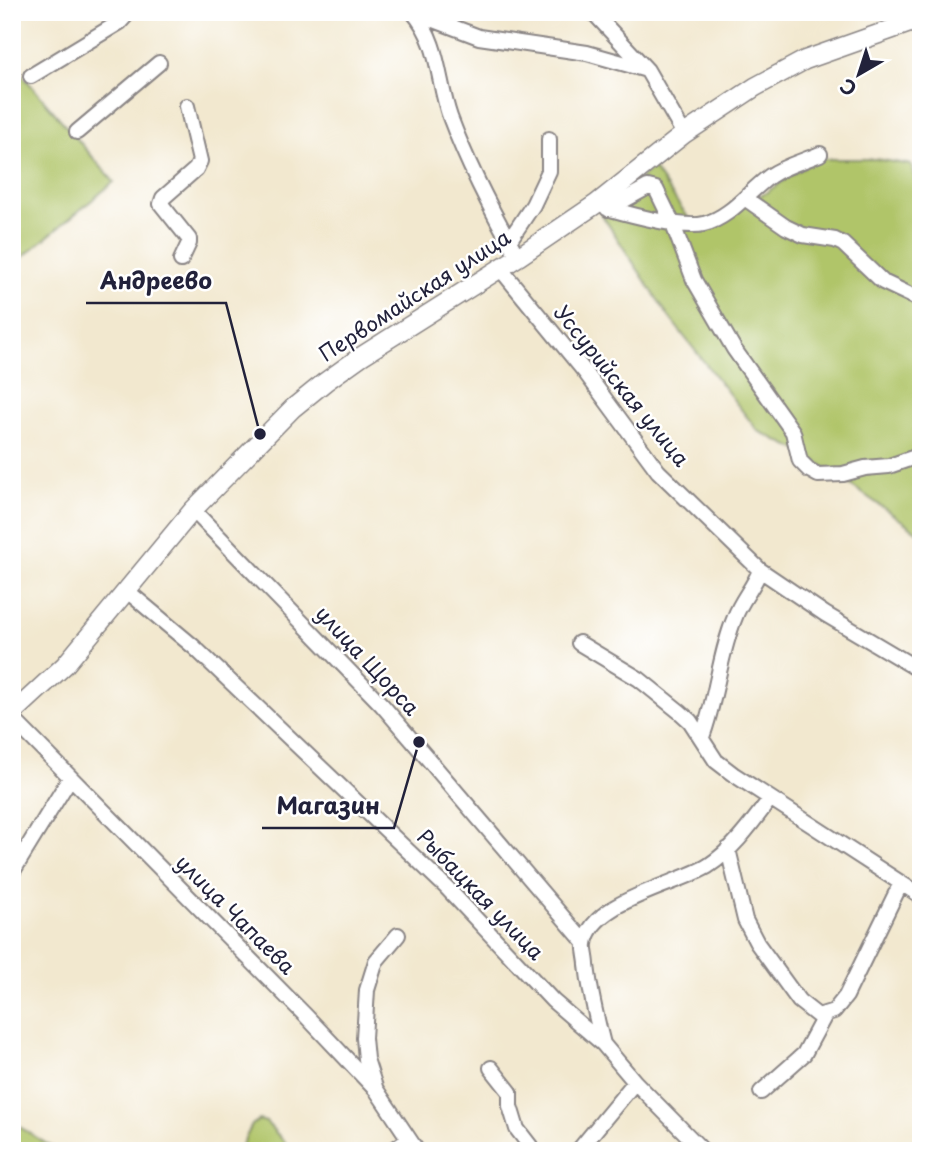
<svg xmlns="http://www.w3.org/2000/svg" width="933" height="1163" font-family="'Playpen Sans',sans-serif">
  <style>
    .green { fill: #b0c569; stroke: #697452; stroke-width: 2 }
    .lines { fill: none; stroke-linecap: round; stroke-linejoin: round }
    .minor-casing { stroke: #8a8585; stroke-width: 18 }
    .major-casing { stroke: #8a8585; stroke-width: 21 }
    .minor { stroke: #fff; stroke-width: 14 }
    .major { stroke: #fff; stroke-width: 18 }
    .labels { text-anchor: middle; stroke-width: 5; stroke-linejoin: round; paint-order: stroke }
    .street-label { font-size: 21px; fill: #22223b; stroke: #fff }
    .leader { fill: none; stroke: #22223b; stroke-width: 2.5 }
    .callout-dot { fill: #22223b; stroke: #fff; stroke-width: 2.5 }
    .callout-label { font-size: 23px; text-anchor: middle; font-weight: bold; fill: #22223b; stroke: #fff; stroke-width: 5; stroke-linejoin: round; paint-order: stroke }
  </style>
  <rect width="100%" height="100%" fill="#fff"/>
  <filter id="ink" filterUnits="userSpaceOnUse"><feTurbulence type="fractalNoise" baseFrequency=".0143" numOctaves="2"/><feDisplacementMap in="SourceGraphic" scale="14" xChannelSelector="R" yChannelSelector="G"/><feConvolveMatrix kernelMatrix="1 2 1 2 8 2 1 2 1" color-interpolation-filters="sRGB"/></filter>
  <filter id="wash" filterUnits="userSpaceOnUse"><feTurbulence type="fractalNoise" baseFrequency=".00686" numOctaves="4" result="noise"/><feDisplacementMap in="SourceGraphic" scale="28" xChannelSelector="R" yChannelSelector="G"/><feGaussianBlur stdDeviation="1.57" result="paint"/><feColorMatrix in="noise" values="0 0 0 0 0 0 0 0 0 0 0 0 0 0 0 0 0 1.4 0 .05"/><feComposite in="paint" operator="in"/></filter>
  <g filter="url(#wash)">
    <rect width="100%" height="100%" fill="#f2e8cf"/>
    <path class="green" d="M12 63 114 182 12 266Z
      M815 159H876L911 165 921 200V534L806 454 758 431 669 317 600 212 653 168 692 223 715 219 764 194Z
      M259 1120 266 1122 293 1151H239L252 1125Z
      M12 1122 58 1151H12Z"/>
  </g>
  <g filter="url(#ink)">
    <g class="lines">
      <g class="minor-casing">
        <path id="minor" d="M413 12C440 43 437 80 450 117 468 165 492 212 518 257
          M593 12 647 70 684 134
          M416 13 479 37 587 53 647 70
          M31 76 120 22 129 12
          M77 132 159 63
          M746 199 786 227 803 235 835 240 843 244 883 282 921 300
          M607 208C628 214 683 229 704 224 731 217 748 192 770 176 784 166 804 161 820 154
          M608 209 648 187 656 189 672 222 694 280 734 349 793 432 800 461 809 470 818 475 843 474 865 468 889 466 921 455
          M509 241 533 205 549 171V139
          M181 260 189 243V239L161 204 163 198 196 169 200 161 187 106
          M499 267 585 372 658 471 760 570 825 614 921 671
          M193 510 382 705 585 943
          M126 590 194 647 447 888 553 1001 603 1044 635 1082 703 1151
          M579 643 639 679 680 712 690 721 716 761 733 774 921 896
          M12 718 306 1016 377 1091 417 1151
          M702 737C717 697 719 655 735 617 741 600 754 587 760 570
          M728 849 745 920 757 943 799 1001 818 1016 834 1011 846 996 901 883
          M13 871 70 778
          M603 1044C596 1017 590 992 587 965 587 958 584 950 585 944 590 901 677 885 708 866 734 849 752 823 770 799
          M491 1068 510 1092V1106L517 1129 534 1151
          M375 1087 366 1059 364 1038 367 990 376 961 398 935
          M761 1092 804 1054 825 1015
          M392 1151 408 1140
          M578 1151 635 1082"/>
      </g>
      <g class="major-casing">
        <path id="major" d="M12 714 65 665 193 510 293 408 325 382 360 357 518 257 596 204 684 134 755 87 805 60 921 19"/>
      </g>
      <use href="#minor" class="minor"/>
      <use href="#major" class="major"/>
    </g>
  </g>
  <g class="labels">
    <g class="street-label">
      <text transform="translate(415 296) rotate(-33)" y="7">Первомайская улица</text>
      <text transform="translate(621 386) rotate(51)" y="7">Уссурийская улица</text>
      <text transform="translate(367 661) rotate(47)" y="7">улица Щорса</text>
      <text transform="translate(480 895) rotate(46)" y="7">Рыбацкая улица</text>
      <text transform="translate(235 915) rotate(45)" y="7">улица Чапаева</text>
    </g>
  </g>
  <path class="leader" d="M260 434L226 303H86M419 742L394 828H262"/>
  <g class="callout-dot">
    <circle cx="260" cy="434" r="7"/>
    <circle cx="419" cy="742" r="7"/>
  </g>
  <g class="callout-label">
    <text x="156" y="289">Андреево</text>
    <text x="328" y="814">Магазин</text>
  </g>
  <rect width="933" height="1163" fill="none" stroke="#fff" stroke-width="42"/>
  <g transform="translate(859 74) rotate(219)" stroke="#ffffff" stroke-width="5" paint-order="stroke">
  <path d="M0-5L12 26L0 18L-12 26Z" fill="#22223b"/>
  <text y="-10" font-size="19" font-weight="bold" text-anchor="middle" fill="#22223b">С</text>
  </g>
</svg>
